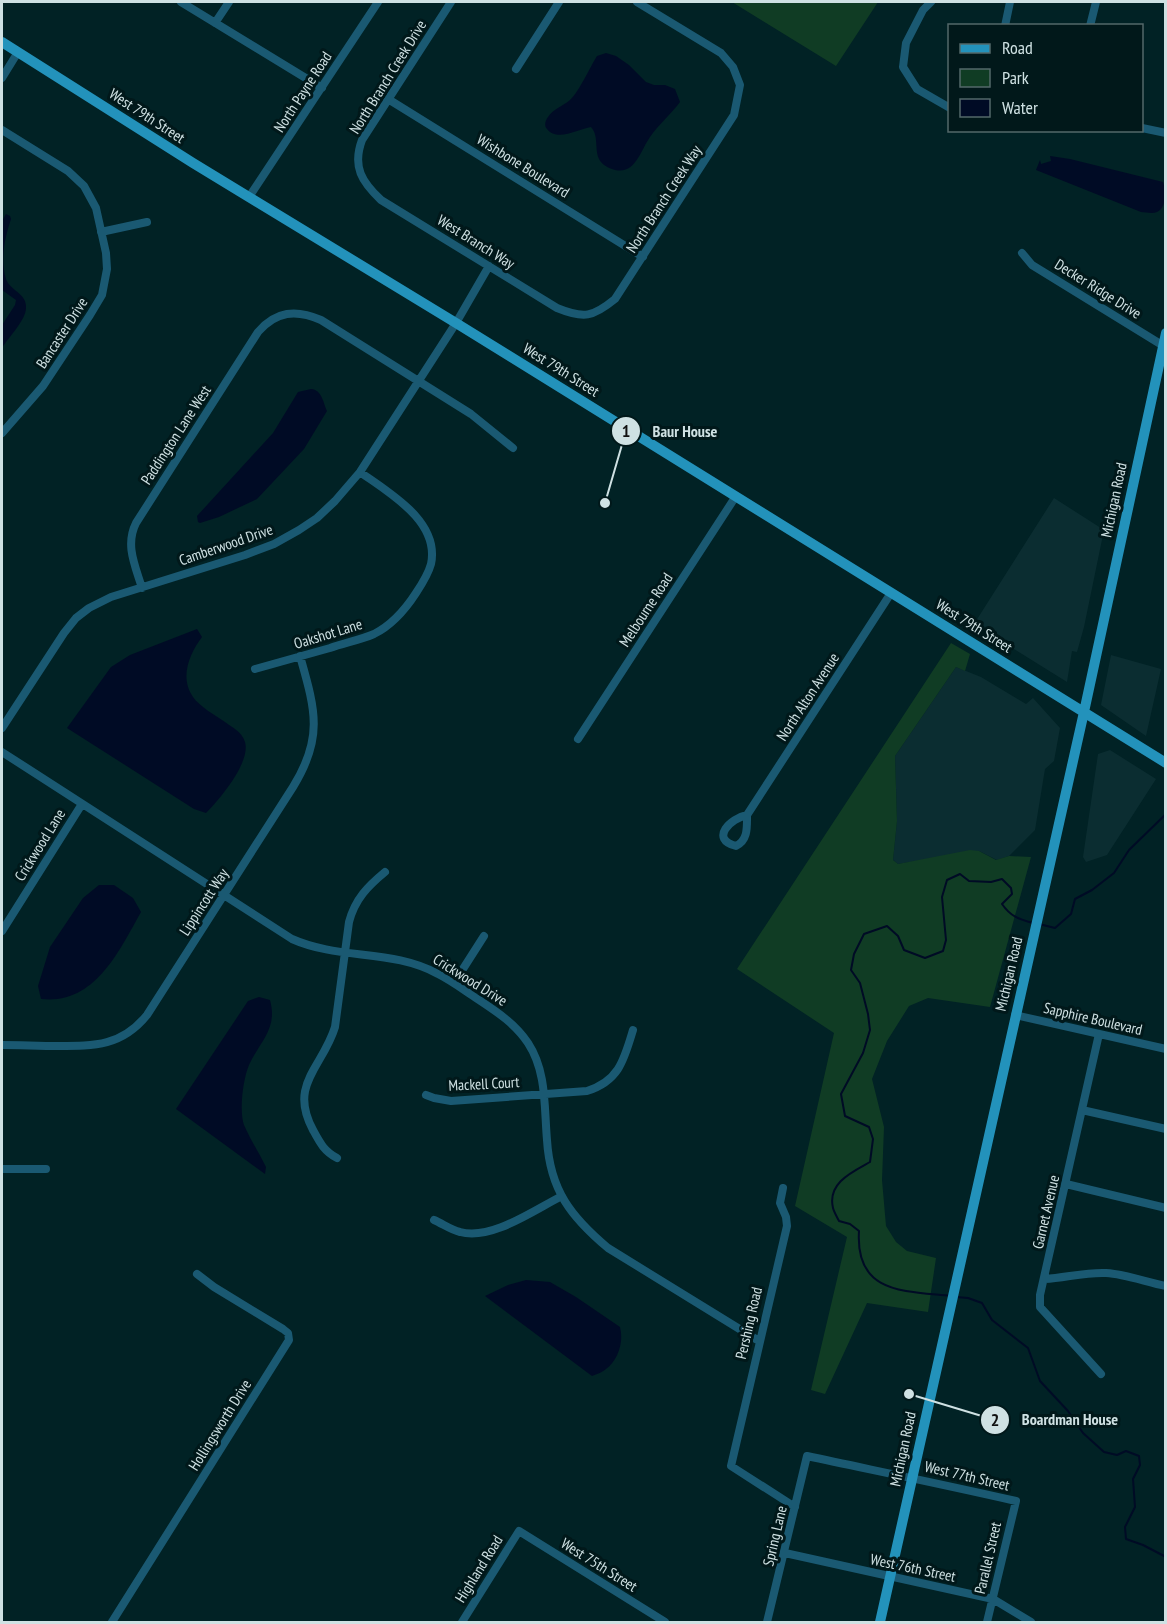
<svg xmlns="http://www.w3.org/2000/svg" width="1167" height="1624" font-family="'PT Sans Narrow',sans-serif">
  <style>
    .built { fill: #0b2d31 }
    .green { fill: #103c24 }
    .water { fill: #000b25 }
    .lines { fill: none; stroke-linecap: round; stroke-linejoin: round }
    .stream { stroke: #000b25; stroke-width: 2 }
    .minor { stroke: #1a5972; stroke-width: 8 }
    .major { stroke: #2392bb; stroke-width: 10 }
    .labels { text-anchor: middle; stroke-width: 6; stroke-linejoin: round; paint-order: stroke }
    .street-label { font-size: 15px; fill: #cfe1e3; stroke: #01181a }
    .leader { fill: none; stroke: #cfe1e3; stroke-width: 2 }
    .callout-dot { fill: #cfe1e3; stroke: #01181a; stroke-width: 2 }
    .mark-label { font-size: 18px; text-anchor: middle; font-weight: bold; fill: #111 }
    .callout-label { font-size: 16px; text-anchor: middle; font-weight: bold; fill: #cfe1e3; stroke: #01181a; stroke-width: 6; stroke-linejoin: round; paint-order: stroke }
  </style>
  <rect width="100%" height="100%" fill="#012225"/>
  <path class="built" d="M1054 498 1104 530 1084 627 1077 652 1072 651 1067 682 974 624Z
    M1111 655 1161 669 1146 736 1101 705Z
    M956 667 981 677 1026 704 1033 698 1060 728 1054 761 1045 769 1035 830 1009 856 997 860 979 851 898 864 893 860 897 821 895 756Z
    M1110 750 1156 779 1107 855 1086 862 1083 857 1098 754Z"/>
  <path class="green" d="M732 2H878L836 66Z
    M951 643 970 654 965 671 956 667 895 756 897 821 893 860 898 864 970 850 979 851 996 860 1009 856 1031 857 990 1007 928 998 909 1006 887 1041 872 1079 884 1127 882 1180 886 1226 896 1242 907 1251 936 1258 928 1312 867 1303 825 1394 811 1390 847 1237 795 1206 834 1033 737 969Z"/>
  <path class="water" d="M606 53 616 56 629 65 646 82 654 85H665L675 89 680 102C671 114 659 124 650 137 640 151 635 177 612 169 609 168 603 165 601 162 593 152 600 137 591 127 579 129 557 142 547 129 544 126 545 121 548 117 553 109 563 106 570 100 579 92 590 67 597 56Z
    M1050 156 1070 159 1163 182C1166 191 1167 207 1157 212 1152 214 1146 212 1141 212L1036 170 1040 160 1041 164 1051 161Z
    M6 214 10 216 11 219C5 237 0 259 6 279 10 291 27 293 26 308 26 320 8 338 2 348V325L15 305 16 300 2 290V221Z
    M311 389C322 390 323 402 327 411L304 449 257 499 219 517 200 523 198 522 197 516 273 433 298 392Z
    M197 629 202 637C190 653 179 677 193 697 199 706 216 716 225 722 233 728 242 732 245 742 251 762 220 799 206 813L194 809 67 728 111 667 130 655Z
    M99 885H114L133 898 141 912C119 951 95 1005 41 999L38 986 50 947 83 898Z
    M259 997 270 1000C278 1029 260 1041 249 1065 243 1079 239 1111 244 1125 250 1139 259 1153 266 1167L265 1174 176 1109 248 1001Z
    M526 1280 550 1282 576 1297 620 1327C624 1342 618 1360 606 1369 603 1372 597 1374 592 1376L485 1296 508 1285Z"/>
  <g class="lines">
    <path class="stream" d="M1039 924 1055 928 1071 914 1075 899 1092 890 1114 873 1129 850 1166 814
      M951 1296C904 1291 855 1294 859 1231L850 1224 839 1221C837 1217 834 1212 833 1208 827 1183 852 1172 870 1162L873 1139 869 1127 845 1116 841 1094 863 1053 870 1030 868 1014 860 983 851 970 854 954 864 934 887 926 898 936 904 950 925 958 943 951 946 940 942 897 947 880 960 874 969 881 991 882 1002 879 1011 888 1012 894 1002 904C1011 917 1019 919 1033 923
      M956 1297 968 1298 982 1303 992 1320 1028 1348 1040 1381 1068 1411 1083 1433 1104 1452 1117 1455 1126 1451 1139 1456 1140 1465 1133 1479 1135 1507 1125 1527 1126 1539 1143 1545 1166 1557"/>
    <path class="minor" d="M181 2 322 88
      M451 2 362 140C352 167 362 182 381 200L557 308C584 319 593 317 615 299L734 115 740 85 733 67 721 53 637 2
      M931 2 923 10 906 43 903 67 917 89 950 108
      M215 23 229 2
      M1005 26 1010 2
      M1090 26 1096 2
      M516 69 559 2
      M2 78 18 52
      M388 99 643 257
      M1142 128 1166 133
      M2 130 68 171 84 186 96 208 106 253 107 269 102 295 90 315 43 386 2 433
      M249 197 378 2
      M101 232 147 222
      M1022 253 1032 265 1162 345
      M142 588C135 565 125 545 136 523L258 332C276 311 296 309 321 320L471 414 513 448
      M255 669C280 662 305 655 330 648 344 643 360 640 374 634 392 625 405 610 416 593 422 584 428 575 431 564 440 521 389 493 360 472
      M2 728 64 633 76 618 89 608 111 597 245 555 274 544 299 530 317 518 335 501 360 472 456 323 489 266
      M578 739 736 496
      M2 752 292 939C339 960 393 949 438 974 450 980 461 988 473 996 494 1010 514 1022 528 1043 547 1072 544 1107 547 1140 550 1190 571 1217 608 1248L759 1341
      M747 815C747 828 748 840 736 846 709 839 731 818 747 815L891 593
      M2 931 82 804
      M454 983 484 936
      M1015 1015 1166 1049
      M1099 1034 1040 1295V1307L1101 1374
      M2 1045C20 1045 39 1046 58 1046 95 1046 122 1046 147 1015L293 787C324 737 315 709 300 656
      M426 1095 434 1098 451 1101 587 1091C619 1081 624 1060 633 1030
      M1082 1110 1166 1129
      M337 1158C324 1151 320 1143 313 1130 288 1084 323 1067 335 1027L349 922C355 899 368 886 385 872
      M2 1169H46
      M1066 1184 1166 1208
      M783 1188 780 1203 786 1217 787 1226 731 1466 795 1507
      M434 1220C443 1224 451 1230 460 1232 491 1241 534 1210 562 1196
      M1045 1279C1065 1278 1085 1272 1106 1273 1125 1274 1146 1282 1166 1286
      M785 1553 993 1599 1031 1622
      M112 1622 289 1340 288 1333 283 1329 214 1287 197 1274
      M462 1622 519 1531 665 1622
      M767 1622 807 1456C877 1471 946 1485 1016 1501L987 1622"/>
    <path class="major" d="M2 42 193 163 456 323 1166 763
      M880 1622 1084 712 1166 333"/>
  </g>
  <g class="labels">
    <g class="street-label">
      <text transform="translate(388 77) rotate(-58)" y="5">North Branch Creek Drive</text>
      <text transform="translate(303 92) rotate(-57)" y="5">North Payne Road</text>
      <text transform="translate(147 116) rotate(33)" y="5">West 79th Street</text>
      <text transform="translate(523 166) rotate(32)" y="5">Wishbone Boulevard</text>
      <text transform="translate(664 199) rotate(-57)" y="5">North Branch Creek Way</text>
      <text transform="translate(476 242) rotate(32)" y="5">West Branch Way</text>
      <text transform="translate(1098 289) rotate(32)" y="5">Decker Ridge Drive</text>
      <text transform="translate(62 333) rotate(-57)" y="5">Bancaster Drive</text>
      <text transform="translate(561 370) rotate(32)" y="5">West 79th Street</text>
      <text transform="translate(176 435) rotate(-57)" y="5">Paddington Lane West</text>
      <text transform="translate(1114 500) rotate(-78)" y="5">Michigan Road</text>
      <text transform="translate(226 545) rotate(-19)" y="5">Camberwood Drive</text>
      <text transform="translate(646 610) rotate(-57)" y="5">Melbourne Road</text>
      <text transform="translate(974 626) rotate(32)" y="5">West 79th Street</text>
      <text transform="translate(328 634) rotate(-17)" y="5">Oakshot Lane</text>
      <text transform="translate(808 697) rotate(-57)" y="5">North Alton Avenue</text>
      <text transform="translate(40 845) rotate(-58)" y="5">Crickwood Lane</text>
      <text transform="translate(204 902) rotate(-57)" y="5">Lippincott Way</text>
      <text transform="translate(1009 974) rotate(-77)" y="5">Michigan Road</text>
      <text transform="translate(470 980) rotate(32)" y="5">Crickwood Drive</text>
      <text transform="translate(1093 1019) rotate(13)" y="5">Sapphire Boulevard</text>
      <text transform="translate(484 1084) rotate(-3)" y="5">Mackell Court</text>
      <text transform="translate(1046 1212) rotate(-77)" y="5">Garnet Avenue</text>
      <text transform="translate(749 1323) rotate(-77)" y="5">Pershing Road</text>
      <text transform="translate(220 1425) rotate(-58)" y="5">Hollingsworth Drive</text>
      <text transform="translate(903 1449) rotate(-78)" y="5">Michigan Road</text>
      <text transform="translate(967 1476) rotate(13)" y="5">West 77th Street</text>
      <text transform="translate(775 1536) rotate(-77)" y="5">Spring Lane</text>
      <text transform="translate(988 1558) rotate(-77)" y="5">Parallel Street</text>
      <text transform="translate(599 1565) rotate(32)" y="5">West 75th Street</text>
      <text transform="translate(913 1568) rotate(12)" y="5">West 76th Street</text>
      <text transform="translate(479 1569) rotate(-58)" y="5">Highland Road</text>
    </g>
  </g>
  <path class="leader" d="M605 503L626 431M909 1394L995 1420"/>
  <g class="callout-dot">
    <circle cx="605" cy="503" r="6"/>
    <circle cx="909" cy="1394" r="6"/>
    <circle cx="626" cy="431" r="15"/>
    <circle cx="995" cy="1420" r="15"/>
  </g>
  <g class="mark-label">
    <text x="626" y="437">1</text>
    <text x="995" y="1426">2</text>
  </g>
  <g class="callout-label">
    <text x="685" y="437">Baur House</text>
    <text x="1070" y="1425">Boardman House</text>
  </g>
  <rect width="1167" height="1624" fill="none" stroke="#cfe1e3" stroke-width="6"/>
  <rect x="948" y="24" width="195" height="108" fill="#01181a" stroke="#53686a" stroke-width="1.5"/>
  <rect x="960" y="44" width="30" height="9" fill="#2392bb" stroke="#53686a" stroke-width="1.5"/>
  <text x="1002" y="54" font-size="18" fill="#cfe1e3">Road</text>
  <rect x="960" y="69" width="30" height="18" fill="#103c24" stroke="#53686a" stroke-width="1.5"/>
  <text x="1002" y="84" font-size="18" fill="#cfe1e3">Park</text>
  <rect x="960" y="99" width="30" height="18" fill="#000b25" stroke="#53686a" stroke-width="1.5"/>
  <text x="1002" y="114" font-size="18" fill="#cfe1e3">Water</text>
</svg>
